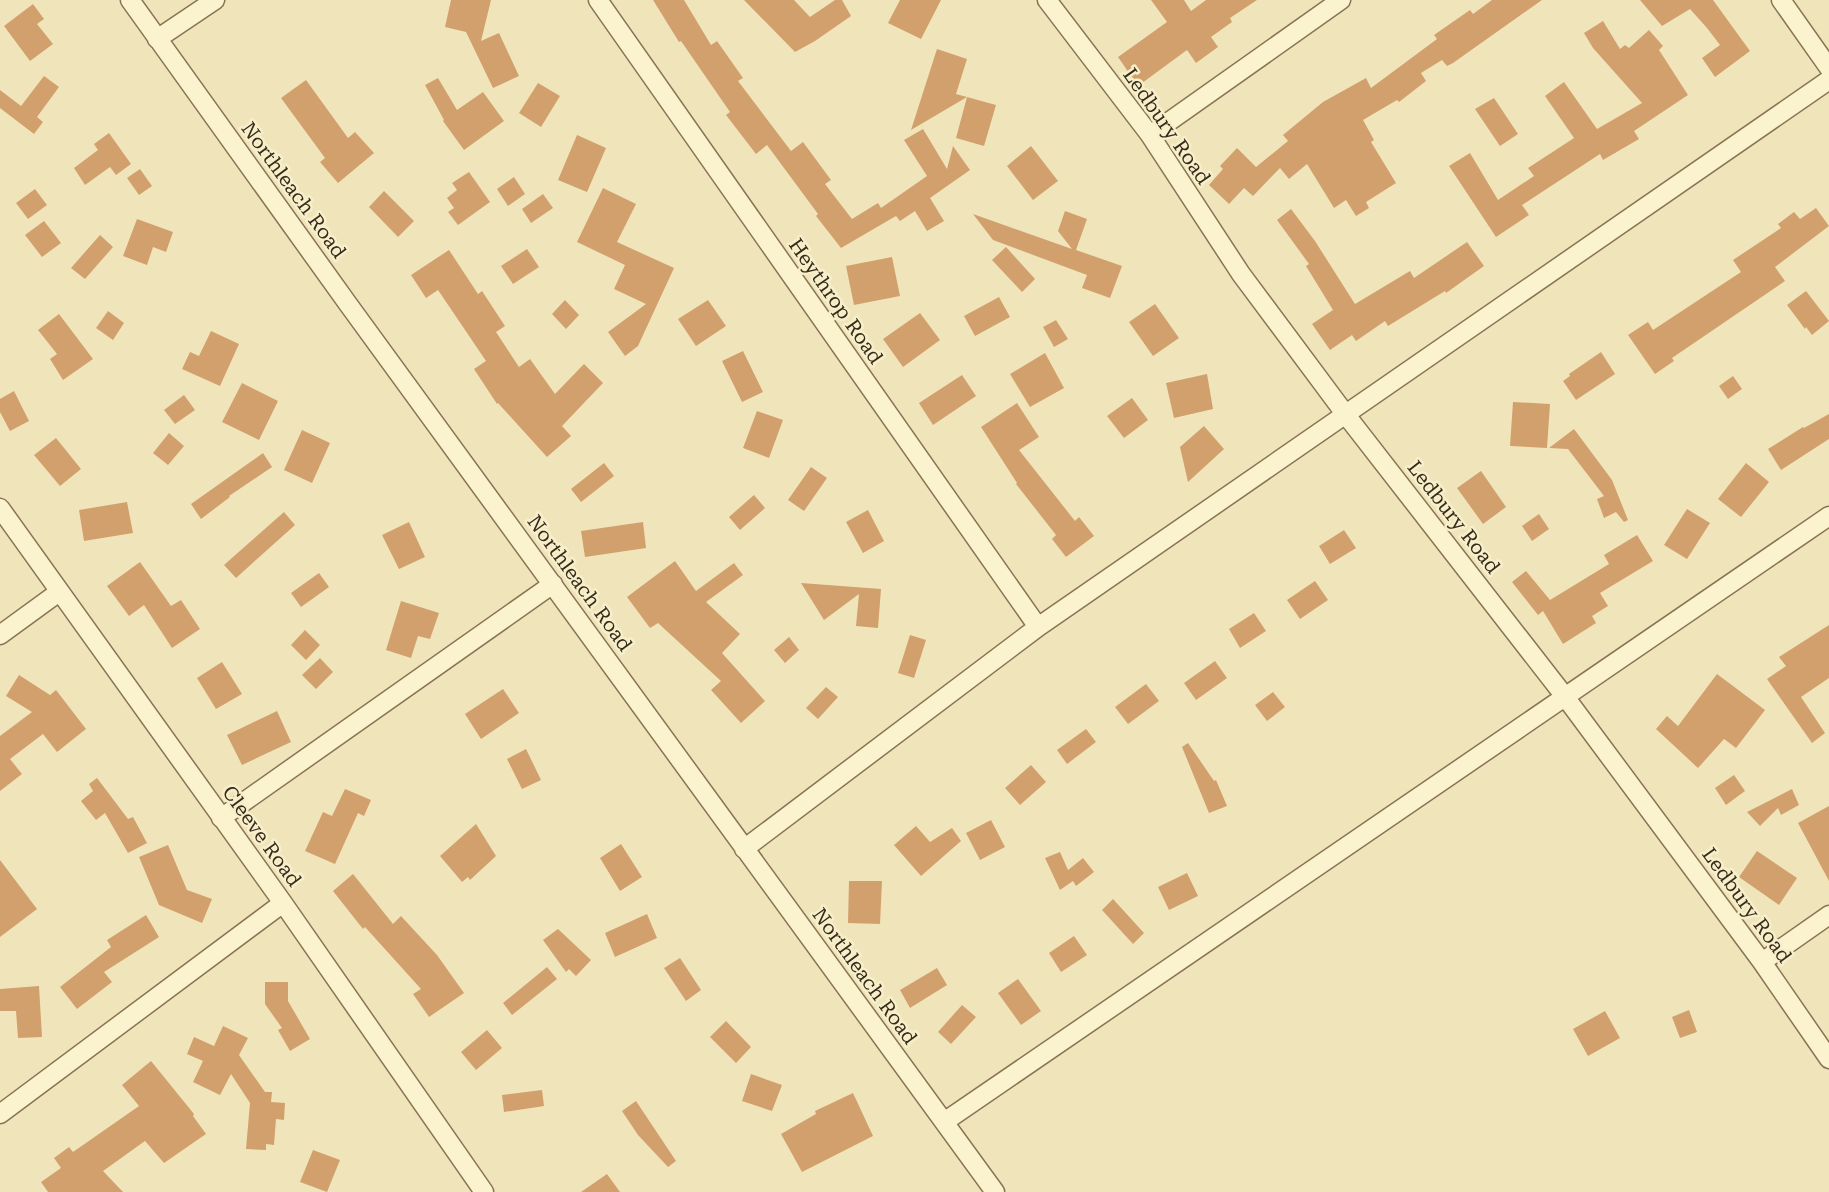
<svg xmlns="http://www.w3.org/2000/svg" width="1829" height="1192" font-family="'Roboto Serif',serif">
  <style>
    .building { fill: #d2a06d }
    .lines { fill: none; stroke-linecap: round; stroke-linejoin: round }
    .minor-casing { stroke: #887454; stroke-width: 21 }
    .minor { stroke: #fbf2ce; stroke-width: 18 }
    .labels { text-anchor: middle; stroke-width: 5; stroke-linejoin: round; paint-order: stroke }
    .street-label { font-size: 20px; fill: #362a1a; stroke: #f7efca }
  </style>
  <rect width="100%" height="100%" fill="#f0e5ba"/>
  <path class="building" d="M451 0H491L481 41 499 33 519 76 493 88 466 32 445 27Z
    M653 0H684L711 45 717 41 743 78 738 81 791 151 803 142 831 180 825 184 852 219 878 203 881 208 927 176 904 140 923 129 947 169 953 146 970 170 930 198 944 221 927 231 915 211 900 221 896 216 841 248 816 216 818 214 767 145 756 154 726 115 730 112 681 41 679 42Z
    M744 0H794L810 17 835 0H842L851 16 815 41 795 52Z
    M900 0H941L921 39 888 23Z
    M1151 0H1184L1191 11 1206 0H1257L1230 18 1232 22 1211 37 1218 47 1196 63 1187 50 1138 86 1118 57 1167 22Z
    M1492 0H1542L1453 63 1447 66 1442 60 1421 73 1426 81 1399 102 1397 100 1363 120 1374 140 1371 142 1396 183 1366 202 1369 208 1356 216 1346 200 1334 208 1307 164 1289 179 1280 168 1253 196 1244 188 1229 204 1209 185 1223 169 1220 166 1237 148 1256 167 1288 141 1283 135 1323 102 1366 78 1371 88 1437 39 1434 35 1470 10 1473 14Z
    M1640 0H1713L1750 51 1715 77 1702 58 1720 45 1707 28 1690 9 1662 26Z
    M33 4 44 19 37 24 53 44 30 61 4 26Z
    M1603 21 1620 49 1625 45 1629 48 1649 30 1663 46 1659 50 1688 95 1634 131 1639 139 1603 160 1600 154 1522 205 1529 215 1496 237 1449 166 1470 153 1498 200 1534 176 1528 168 1574 138 1545 96 1564 82 1597 129 1642 103 1593 48 1584 33Z
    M937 49 967 59 956 94 967 97 911 130Z
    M44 76 59 87 37 117 43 122 34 134 0 108V90L21 106Z
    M438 78 457 110 483 92 504 121 464 150 443 121 444 120 425 85Z
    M306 80 348 138 355 132 374 153 338 183 320 162 325 158 281 98Z
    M538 83 560 96 541 127 519 113Z
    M967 97 996 105 984 146 956 138Z
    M1494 98 1518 134 1500 146 1475 109Z
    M109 133 131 164 116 175 110 167 85 185 74 168 98 150 94 144Z
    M577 135 606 148 587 192 558 180Z
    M1031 146 1058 181 1033 200 1007 166Z
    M140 169 152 186 139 195 127 178Z
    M469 172 490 202 458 225 448 212 454 208 447 198 457 190 452 183Z
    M514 177 525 194 508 206 497 189Z
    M603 188 636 204 617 242 674 268 638 346 625 356 608 332 646 304 614 289 625 265 577 242Z
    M35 189 47 205 28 219 16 203Z
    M384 191 414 221 398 237 369 207Z
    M543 194 553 208 531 223 522 209Z
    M1816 208 1829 226 1775 267 1785 281 1672 358 1674 361 1655 374 1628 335 1648 322 1653 330 1741 272 1733 260 1781 228 1778 224 1794 212 1800 219Z
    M1291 209 1315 241 1355 304 1410 271 1414 278 1467 242 1484 266 1446 293 1445 291 1388 326 1385 321 1356 341 1352 335 1330 350 1312 324 1333 310 1306 266 1309 264 1277 220Z
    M1065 211 1087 219 1076 250 1122 266 1110 298 1082 288 1087 275 993 240 973 214 1072 249 1058 231Z
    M137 219 173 232 166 252 153 247 147 265 123 256Z
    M44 221 61 243 42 257 25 235Z
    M100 235 113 247 85 279 71 268Z
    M1006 247 1035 279 1022 292 992 260Z
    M527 249 539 267 513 284 501 266Z
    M449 250 478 294 482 291 505 326 496 332 519 367 530 359 555 394 584 364 603 383 562 426 571 436 547 457 498 403 497 404 474 369 486 361 438 290 426 298 411 275Z
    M892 257 900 296 854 305 846 266Z
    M1806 291 1829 321 1812 335 1806 327 1805 329 1787 305Z
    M999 297 1010 317 975 336 964 316Z
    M565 300 579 315 566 329 552 314Z
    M708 300 726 326 696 346 678 319Z
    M1155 304 1179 338 1153 356 1129 322Z
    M108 311 124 323 113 340 96 328Z
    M920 313 940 340 903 367 883 339Z
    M59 314 93 359 63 380 50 359 57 354 38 330Z
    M1056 320 1068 339 1054 347 1043 327Z
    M211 331 239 344 220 386 182 369 190 352 199 356Z
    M743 351 763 392 742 402 722 361Z
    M1601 352 1615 374 1576 400 1563 381 1570 376 1569 374Z
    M1045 353 1064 388 1030 407 1010 374Z
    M1207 374 1213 409 1174 418 1166 383Z
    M962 375 976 396 933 425 919 403Z
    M1733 376 1742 389 1728 399 1719 386Z
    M242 383 278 401 259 440 222 422Z
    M14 391 29 421 10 431 0 412V399Z
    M184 395 195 410 175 424 164 410Z
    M1132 398 1148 420 1124 438 1107 416Z
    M1513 402 1550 404 1547 448 1510 446Z
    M1017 403 1039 437 1019 450 1075 521 1079 517 1094 536 1066 557 1052 539 1056 535 1016 484 1017 483 981 427Z
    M757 411 783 420 769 458 743 448Z
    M1829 414V439L1781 470 1768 449 1803 427 1804 428Z
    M1204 426 1224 449 1188 482 1180 447Z
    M1574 429 1612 480 1628 520 1624 522 1616 512 1604 518 1597 499 1604 496 1568 449 1549 448Z
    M302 430 330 443 312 483 284 470Z
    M169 433 184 446 168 465 153 453Z
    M56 438 81 469 60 486 34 455Z
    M263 453 272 467 229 496 230 497 201 519 191 504Z
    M604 463 614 476 581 502 571 489Z
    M1746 463 1769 482 1741 517 1718 499Z
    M811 467 827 478 804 511 788 500Z
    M1481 471 1506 507 1483 524 1457 488Z
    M754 495 765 508 740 530 729 517Z
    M127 502 133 533 84 541 79 510Z
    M1687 509 1710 523 1687 559 1664 545Z
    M868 510 884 541 863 553 846 522Z
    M284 512 295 525 236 578 224 565Z
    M1539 514 1549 529 1532 541 1522 526Z
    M409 522 425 557 399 569 382 535Z
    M643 522 646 548 585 557 581 531Z
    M1344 530 1356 548 1330 564 1319 546Z
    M1637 535 1653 561 1600 593 1608 606 1592 616 1596 623 1563 644 1543 611 1538 615 1512 582 1526 571 1550 600 1609 564 1604 555Z
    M675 561 696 591 734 563 743 575 706 602 740 634 722 653 765 701 741 723 711 690 721 681 658 623 650 628 627 597Z
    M140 562 171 606 181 600 200 629 172 648 144 605 129 616 107 586Z
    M319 573 329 587 301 607 291 593Z
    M1315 581 1328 600 1300 619 1287 600Z
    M801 583 881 589 878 628 856 626 859 594 824 620Z
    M401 601 439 613 430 639 418 636 411 658 386 650Z
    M1254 613 1266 631 1240 648 1229 629Z
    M1829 625V678L1801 697 1825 733 1812 743 1767 679 1786 666 1779 657Z
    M305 630 320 645 306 660 291 645Z
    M910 635 926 640 914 678 898 673Z
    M789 637 799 650 785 663 774 650Z
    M320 658 333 672 316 689 302 675Z
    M1215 661 1227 678 1196 700 1184 683Z
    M222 662 242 694 216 709 197 678Z
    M1717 674 1765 710 1736 748 1724 739 1698 768 1656 729 1667 716 1678 726Z
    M19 675 50 695 56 690 86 729 57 752 43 734 10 759 22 774 0 791V736L32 712 6 696Z
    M1146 684 1159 701 1128 724 1115 707Z
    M826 687 838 697 818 719 806 708Z
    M503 689 519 713 481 739 465 714Z
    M1273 692 1285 707 1267 721 1255 705Z
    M277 711 291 742 242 765 227 735Z
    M1086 729 1096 742 1067 764 1057 750Z
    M1188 743 1214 781 1216 780 1227 806 1209 813 1182 747Z
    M526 749 541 780 522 789 507 759Z
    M1031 765 1046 782 1020 805 1005 788Z
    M1734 775 1745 791 1726 805 1715 788Z
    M97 778 128 819 133 817 147 843 128 853 105 813 96 820 81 801 93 791 89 784Z
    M345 789 371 800 364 816 358 813 335 864 305 851 323 812 332 816Z
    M1792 789 1799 805 1781 815 1778 808 1760 826 1747 812Z
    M1829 806V881L1798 823Z
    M991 820 1005 847 980 860 966 833Z
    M476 824 496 856 470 880 468 877 462 882 440 856Z
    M916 826 930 842 952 828 961 841 921 876 894 845Z
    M621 844 642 877 620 891 600 858Z
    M168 845 187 890 212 899 202 923 159 905 139 857Z
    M1757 851 1797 878 1779 905 1739 877Z
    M1060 852 1068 870 1083 858 1094 872 1076 886 1073 881 1060 890 1045 858Z
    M0 860 37 909 0 937Z
    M1187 873 1198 896 1169 910 1158 887Z
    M353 874 393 924 401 916 437 955 464 993 429 1017 413 994 421 989 365 927 363 929 333 891Z
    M849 881H882L880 924 848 923Z
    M1113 899 1144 933 1133 944 1102 910Z
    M647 914 657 938 615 957 605 933Z
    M146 915 159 937 104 972 112 982 77 1009 60 987 111 947 107 940Z
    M558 929 591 960 576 976 569 969 566 972 543 940Z
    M1074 936 1087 955 1061 972 1049 953Z
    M680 958 701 990 686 1001 664 968Z
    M547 967 557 979 512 1015 503 1003Z
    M937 968 947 985 910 1008 900 990Z
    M1018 979 1041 1011 1021 1025 998 993Z
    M265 982H288V1001L310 1039 290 1051 278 1030 282 1028 265 1004Z
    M39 986 42 1037 18 1038 16 1011H0V989Z
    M962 1005 976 1017 951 1044 938 1032Z
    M1689 1010 1697 1032 1680 1038 1672 1017Z
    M1605 1011 1620 1038 1588 1056 1573 1029Z
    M726 1021 751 1047 736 1063 710 1037Z
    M223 1026 248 1038 239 1055 265 1092H272L271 1102 285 1103 284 1120 276 1119 274 1145 266 1144V1150L246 1149 250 1103 231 1074 220 1095 193 1082 203 1061 187 1054 194 1037 214 1046Z
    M487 1030 502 1048 476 1070 461 1052Z
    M151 1061 194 1114 193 1116 206 1134 164 1163 145 1141 103 1171 123 1192H48L41 1182 61 1168 54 1158 69 1147 73 1152 139 1106 122 1085Z
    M751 1074 782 1085 772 1111 742 1101Z
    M542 1090 544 1106 504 1112 502 1095Z
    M853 1093 873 1136 802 1172 781 1134 816 1114 815 1111Z
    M636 1101 676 1161 668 1167 638 1135 622 1111Z
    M313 1150 340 1160 327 1192 300 1182Z
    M607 1174 620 1192H581Z"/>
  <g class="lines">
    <g class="minor-casing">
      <path id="minor" d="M130 0 348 304 995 1192
        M598 0 1038 627
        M1047 0 1150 135 1241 274 1346 415 1566 698 1762 962 1829 1059
        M1781 0 1829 68
        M157 39 215 0
        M1150 135 1341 0
        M0 508 283 903 484 1192
        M0 635 59 592
        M221 818 553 584
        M744 849 1038 627 1829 80
        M1762 962 1829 915
        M0 1114 283 903
        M944 1122 1829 516"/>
    </g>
    <use href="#minor" class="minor"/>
  </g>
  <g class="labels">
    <g class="street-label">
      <text transform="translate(1167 126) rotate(55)" y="7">Ledbury Road</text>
      <text transform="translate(294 190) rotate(54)" y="7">Northleach Road</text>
      <text transform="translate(836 301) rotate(55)" y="7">Heythrop Road</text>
      <text transform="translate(1454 517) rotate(52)" y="7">Ledbury Road</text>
      <text transform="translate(580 583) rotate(54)" y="7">Northleach Road</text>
      <text transform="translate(262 836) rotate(54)" y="7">Cleeve Road</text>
      <text transform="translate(1747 905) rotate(54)" y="7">Ledbury Road</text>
      <text transform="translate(865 976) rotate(54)" y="7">Northleach Road</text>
    </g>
  </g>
</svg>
